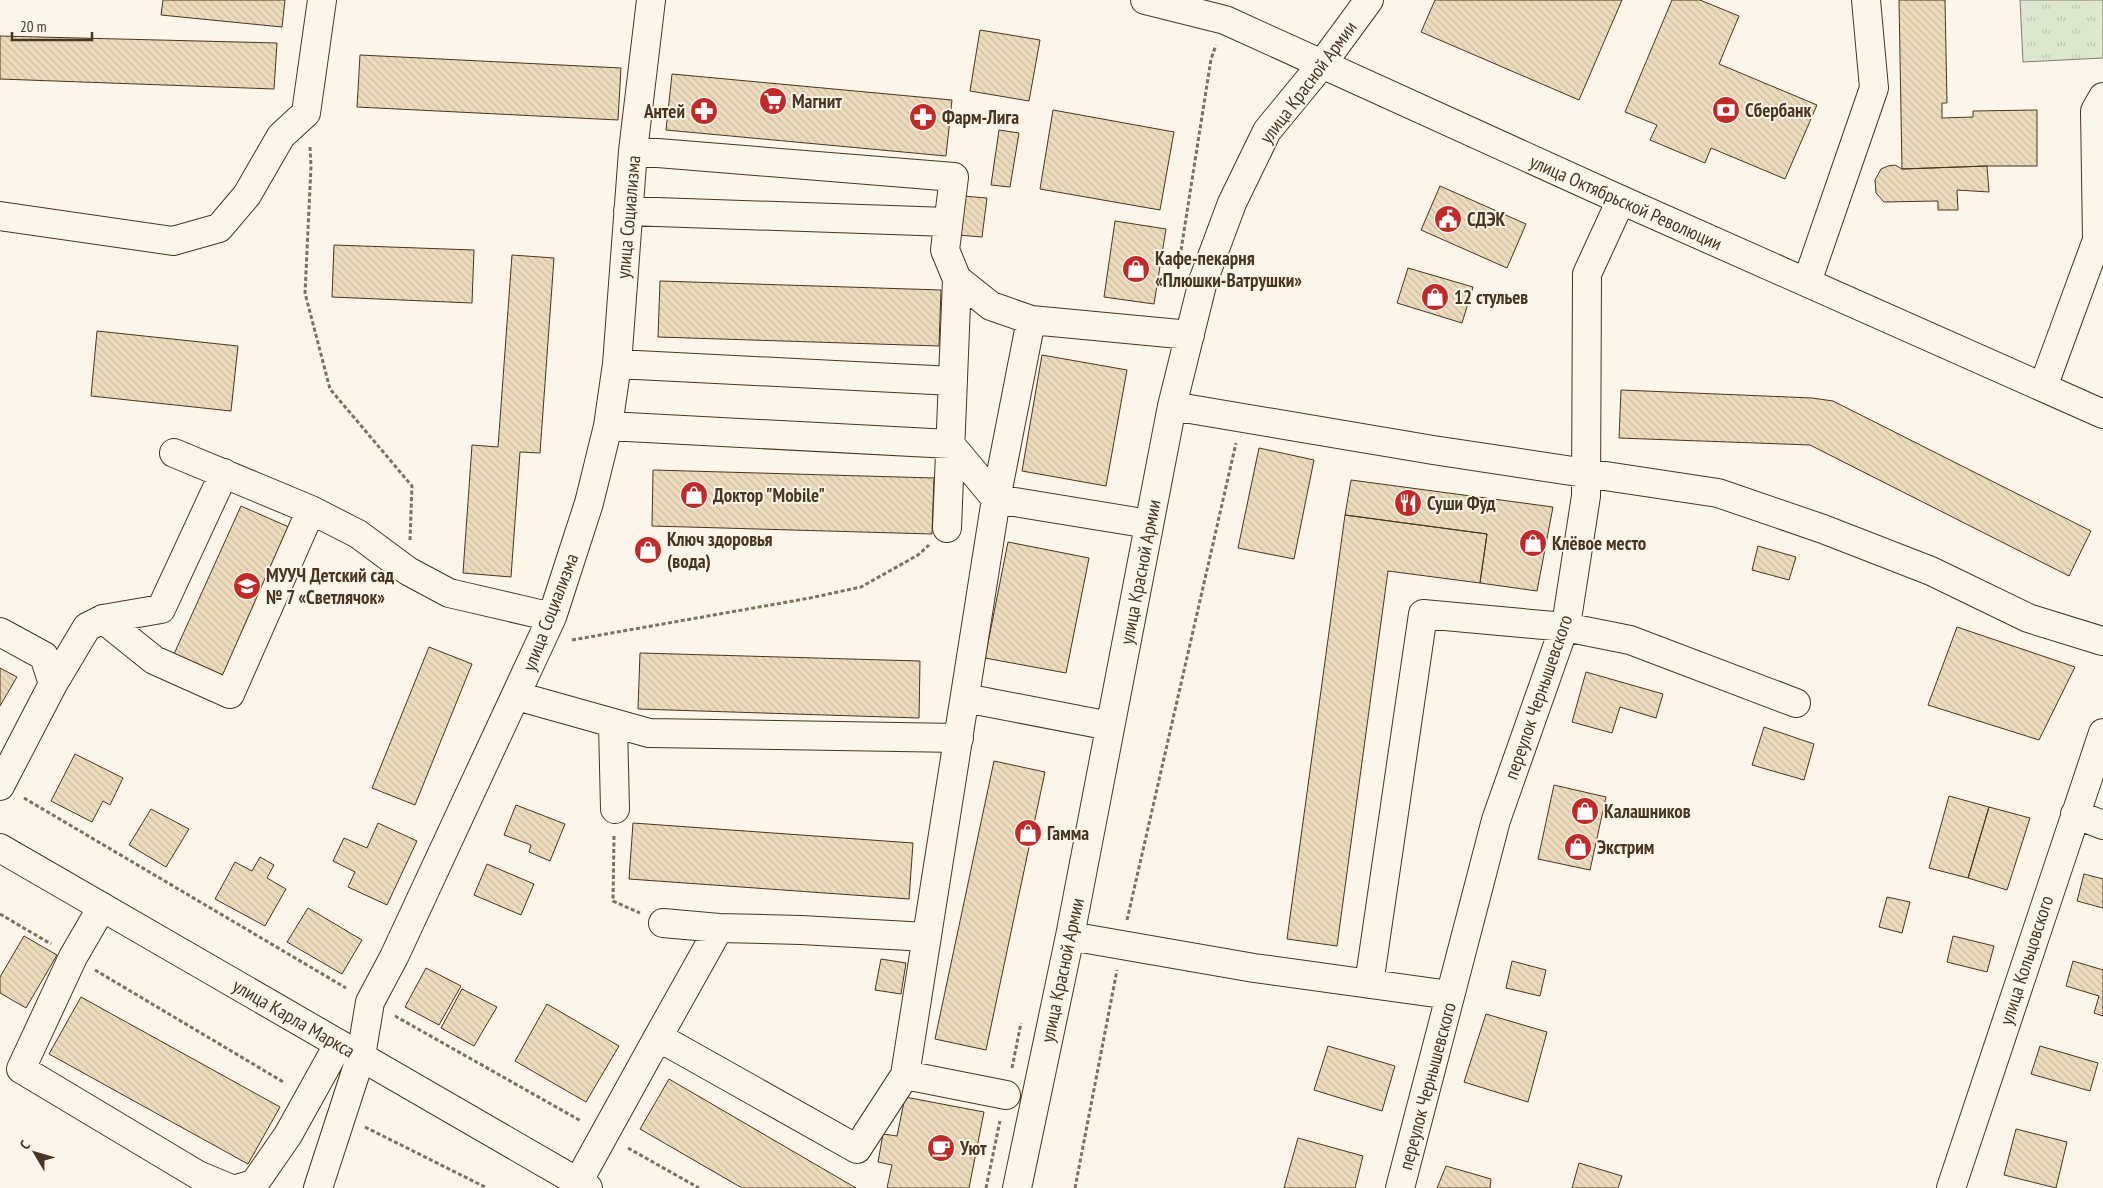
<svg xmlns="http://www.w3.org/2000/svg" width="2103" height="1188" font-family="'PT Sans Narrow',sans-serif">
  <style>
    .park { fill: url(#park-tufts); stroke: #887966 }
    .building { fill: url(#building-back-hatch); stroke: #4a3520 }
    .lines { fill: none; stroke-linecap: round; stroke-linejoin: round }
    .minor-casing { stroke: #4a3520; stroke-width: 30 }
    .major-casing { stroke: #4a3520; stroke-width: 30 }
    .path { stroke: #7f6f5c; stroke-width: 3; stroke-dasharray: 4 2.5; stroke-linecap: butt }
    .minor { stroke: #fbf6e9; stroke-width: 28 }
    .major { stroke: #fbf6e9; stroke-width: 28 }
    .labels { text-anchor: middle; stroke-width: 4; stroke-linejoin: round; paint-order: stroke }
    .street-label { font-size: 19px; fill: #4a3520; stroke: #fbf6e9 }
    .poi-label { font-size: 19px; font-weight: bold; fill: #4a3520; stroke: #fbf6e9; text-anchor: start }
  </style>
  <defs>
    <pattern id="park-tufts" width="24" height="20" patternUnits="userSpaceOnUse" patternTransform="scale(1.25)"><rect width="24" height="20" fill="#dce7d0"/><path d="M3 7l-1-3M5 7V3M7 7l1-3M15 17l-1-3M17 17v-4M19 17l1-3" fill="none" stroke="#bec7b2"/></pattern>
    <pattern id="building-back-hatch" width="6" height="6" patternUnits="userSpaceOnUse" patternTransform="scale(1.25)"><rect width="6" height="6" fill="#ecdcbc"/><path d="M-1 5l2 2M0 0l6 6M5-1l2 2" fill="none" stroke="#ccbda1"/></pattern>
  </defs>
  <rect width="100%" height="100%" fill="#fbf6e9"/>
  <path class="park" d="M2020 0H2103V58L2023 62Z"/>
  <path class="building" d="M163 0H285L282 27 161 15Z
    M1435 0H1622L1579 100 1421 32Z
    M1672 0H1700L1739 16 1719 64 1817 105 1785 179 1711 148 1705 163 1650 140 1657 125 1625 112Z
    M1899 0H1945L1947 103H1942V118L1973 117V111L2037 110V166H1987L1902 169Z
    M980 30 1040 40 1029 101 970 91Z
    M0 36 277 43 274 89 0 79Z
    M360 55 621 68 618 120 357 107Z
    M672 74 952 100 946 156 666 130Z
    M1053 110 1174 132 1160 210 1040 189Z
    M999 130 1019 133 1010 187 991 185Z
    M1895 165 1902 169 1987 166 1989 192 1957 190 1958 210H1938V201L1884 202 1876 193 1875 180 1881 169 1888 166Z
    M1440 186 1526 224 1507 268 1421 230Z
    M963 196 987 198 982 237 958 235Z
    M1115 221 1166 229 1154 304 1104 297Z
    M334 245 474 250 472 303 332 297Z
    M512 255 554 258 540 453 520 452 511 577 463 573 472 445 498 447Z
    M1408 268 1473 287 1462 323 1397 303Z
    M660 281 941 290 939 346 658 337Z
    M97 331 238 346 231 411 91 396Z
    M1042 355 1127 370 1106 486 1022 471Z
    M1621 390 1812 398 1833 401 2091 531 2069 576 1810 445 1619 438Z
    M1259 448 1314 460 1294 559 1238 548Z
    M653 470 934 478 932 534 652 526Z
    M1351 480 1553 507 1537 591 1480 583 1487 534 1345 515Z
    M241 506 291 528 224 677 174 654Z
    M1345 515 1487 534 1480 583 1388 571 1337 946 1287 939Z
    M1008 542 1089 558 1066 673 985 658Z
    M1758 546 1796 557 1789 580 1752 570Z
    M1957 627 2075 667 2039 740 1928 705Z
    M429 647 472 664 415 805 372 788Z
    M640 653 920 661 919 718 638 709Z
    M0 668 17 677 0 706Z
    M1586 672 1663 694 1656 718 1620 707 1612 733 1572 722Z
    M1764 727 1814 744 1804 780 1752 765Z
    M75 754 123 778 110 805 103 801 92 822 51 801Z
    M994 761 1045 772 986 1050 935 1039Z
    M1554 785 1606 797 1590 870 1538 859Z
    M1949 796 1989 807 1968 878 1929 868Z
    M516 805 565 824 550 861 529 852 531 845 504 835Z
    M1989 807 2030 818 2007 890 1968 878Z
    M151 809 189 829 166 867 129 845Z
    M378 823 417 841 387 905 348 887 355 872 333 861 344 838 367 848Z
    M633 823 913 843 909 899 629 879Z
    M260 857 274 865 267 878 286 889 265 926 215 899 235 862 252 871Z
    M487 864 534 884 521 915 474 895Z
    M2084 874 2103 879V908L2077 901Z
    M1887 897 1910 902 1902 933 1879 927Z
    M308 908 362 940 342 974 287 942Z
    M24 936 57 955 26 1008 0 993V977Z
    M1953 936 1994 946 1987 972 1947 962Z
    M881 959 906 963 901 994 875 990Z
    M1512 961 1546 970 1540 996 1506 988Z
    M2073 961 2103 970V1016L2094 1013 2099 996 2066 986Z
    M426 968 461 986 439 1025 405 1007Z
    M462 989 497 1007 474 1046 441 1028Z
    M81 997 280 1107 248 1164 49 1054Z
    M547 1004 619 1046 586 1102 515 1061Z
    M1486 1014 1547 1032 1528 1102 1464 1082Z
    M1328 1046 1395 1066 1382 1111 1314 1090Z
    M2040 1046 2098 1063 2090 1091 2031 1074Z
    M669 1079 856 1188H742L640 1129Z
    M905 1097 984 1112 969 1188H887L892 1165 878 1162 883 1134 897 1136Z
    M2016 1129 2067 1142 2056 1188 2004 1175Z
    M1298 1138 1363 1156 1355 1188H1284Z
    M1579 1163 1622 1176 1618 1188H1572Z
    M1446 1166 1491 1179 1490 1188H1437Z"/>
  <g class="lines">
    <g class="minor-casing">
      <path id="minor" d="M633 151 954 177 945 250 957 279 991 306 1031 320
        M628 211 948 222
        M0 216 173 241 219 228 247 195 281 136 306 113 322 0
        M1807 282 1874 88 1866 0
        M617 364 953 381
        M2043 387 2097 240 2095 111 2103 97
        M1172 406 1433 450 1718 493 1823 529 1931 571 2028 618 2102 641
        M608 426 950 444 996 499 1149 524
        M174 453 311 510 358 534 408 571 449 593 552 617
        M947 528 957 279
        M103 619 154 660 230 694 311 510
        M0 632 44 656 53 684 0 786
        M53 684 87 627 103 619 161 609 224 473
        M517 696 649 733 959 738
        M965 698 1110 726
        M613 725 615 809
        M2075 814 2103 825
        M102 907 73 957 21 1069 198 1175 229 1188
        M663 923 719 928 801 930 927 937
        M1070 936 1254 968 1450 995
        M1369 984 1423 614 1565 627 1630 640 1796 703
        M658 1037 719 928
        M905 1075 996 499 1031 320 1190 335
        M578 1182 658 1037 857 1149 905 1075 1006 1095
        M240 1188 254 1184 288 1135 338 1045
        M318 1188 361 1056 370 1002 394 957 552 617 589 503 608 426 617 364 633 151 651 0
        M1017 1188 1070 936 1172 406 1203 281 1232 203 1267 131 1322 64 1369 0
        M1400 1188 1496 820 1567 619 1586 496 1587 274 1621 200
        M1951 1188 2103 733"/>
    </g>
    <g class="major-casing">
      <path id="major" d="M1145 0 1225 20 1621 200 2103 414
        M0 848 588 1188"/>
    </g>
    <path class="path" d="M310 147 311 166 305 293 330 389 412 486 410 540
      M1179 263 1211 59 1216 45
      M572 640 810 598 861 587 918 555 929 545
      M24 798 346 988
      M614 836 613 901 640 913
      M0 914 51 944
      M1127 920 1236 443
      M95 970 285 1083
      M395 1016 581 1121
      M1012 1068 1021 1023
      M365 1127 487 1188
      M628 1148 699 1188
      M986 1188 1000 1121
      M1075 1188 1117 970"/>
    <use href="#minor" class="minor"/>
    <use href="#major" class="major"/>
  </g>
  <defs>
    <g id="supermarket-disc" transform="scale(1.4375)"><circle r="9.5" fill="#c62828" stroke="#fbf6e9"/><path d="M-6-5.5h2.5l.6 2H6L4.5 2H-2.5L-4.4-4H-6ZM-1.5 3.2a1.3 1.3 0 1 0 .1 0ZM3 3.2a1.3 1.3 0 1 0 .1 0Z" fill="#fff"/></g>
    <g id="bank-disc" transform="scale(1.4375)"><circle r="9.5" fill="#c62828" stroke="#fbf6e9"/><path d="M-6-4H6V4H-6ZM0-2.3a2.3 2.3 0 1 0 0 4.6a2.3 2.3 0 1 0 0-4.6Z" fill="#fff"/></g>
    <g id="pharmacy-disc" transform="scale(1.4375)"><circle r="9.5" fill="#c62828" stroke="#fbf6e9"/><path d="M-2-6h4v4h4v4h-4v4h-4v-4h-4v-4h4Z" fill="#fff"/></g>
    <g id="civic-disc" transform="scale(1.4375)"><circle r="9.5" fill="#c62828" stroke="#fbf6e9"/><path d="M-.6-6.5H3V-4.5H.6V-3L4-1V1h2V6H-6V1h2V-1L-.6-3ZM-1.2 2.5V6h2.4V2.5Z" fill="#fff"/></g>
    <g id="shop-disc" transform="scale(1.4375)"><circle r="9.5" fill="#c62828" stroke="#fbf6e9"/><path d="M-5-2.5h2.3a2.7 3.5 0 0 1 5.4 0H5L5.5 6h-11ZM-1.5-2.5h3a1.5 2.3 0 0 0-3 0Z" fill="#fff"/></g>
    <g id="restaurant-disc" transform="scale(1.4375)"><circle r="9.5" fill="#c62828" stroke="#fbf6e9"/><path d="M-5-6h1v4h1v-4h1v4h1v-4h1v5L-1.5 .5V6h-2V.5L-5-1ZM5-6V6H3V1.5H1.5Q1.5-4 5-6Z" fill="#fff"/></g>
    <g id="school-disc" transform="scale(1.4375)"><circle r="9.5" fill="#c62828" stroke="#fbf6e9"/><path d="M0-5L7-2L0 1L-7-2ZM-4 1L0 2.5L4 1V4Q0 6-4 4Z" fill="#fff"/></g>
    <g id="cafe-disc" transform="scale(1.4375)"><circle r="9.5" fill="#c62828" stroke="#fbf6e9"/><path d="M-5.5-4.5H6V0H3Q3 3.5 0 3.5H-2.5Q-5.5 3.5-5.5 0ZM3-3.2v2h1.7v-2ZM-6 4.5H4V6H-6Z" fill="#fff"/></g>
  </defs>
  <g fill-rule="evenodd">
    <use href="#supermarket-disc" x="773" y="101"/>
    <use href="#bank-disc" x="1726" y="110"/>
    <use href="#pharmacy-disc" x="704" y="111"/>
    <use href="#pharmacy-disc" x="923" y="117"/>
    <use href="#civic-disc" x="1448" y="219"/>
    <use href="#shop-disc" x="1136" y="269"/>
    <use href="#shop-disc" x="1435" y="297"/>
    <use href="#shop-disc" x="694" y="495"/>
    <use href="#restaurant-disc" x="1408" y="503"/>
    <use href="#shop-disc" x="1533" y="543"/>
    <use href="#shop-disc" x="648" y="550"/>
    <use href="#school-disc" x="247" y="586"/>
    <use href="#shop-disc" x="1585" y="811"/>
    <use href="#shop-disc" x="1028" y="833"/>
    <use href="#shop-disc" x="1578" y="847"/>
    <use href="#cafe-disc" x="941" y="1148"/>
  </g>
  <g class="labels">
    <g class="street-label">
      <text transform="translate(1308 82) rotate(-53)" y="7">улица Красной Армии</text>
      <text transform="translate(1626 202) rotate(24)" y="7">улица Октябрьской Революции</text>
      <text transform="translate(628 217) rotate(-85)" y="7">улица Социализма</text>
      <text transform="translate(1140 572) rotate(-79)" y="7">улица Красной Армии</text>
      <text transform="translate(550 612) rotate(-69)" y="7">улица Социализма</text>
      <text transform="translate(1538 697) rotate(-71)" y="7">переулок Чернышевского</text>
      <text transform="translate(2026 960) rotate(-72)" y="7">улица Кольцовского</text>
      <text transform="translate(1062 970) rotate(-78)" y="7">улица Красной Армии</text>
      <text transform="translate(294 1018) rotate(30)" y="7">улица Карла Маркса</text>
      <text transform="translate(1427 1086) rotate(-75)" y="7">переулок Чернышевского</text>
    </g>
    <g class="poi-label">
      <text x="792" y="108">Магнит</text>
      <text x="1745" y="117">Сбербанк</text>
      <text x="685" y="118" text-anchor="end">Антей</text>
      <text x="942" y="124">Фарм-Лига</text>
      <text x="1467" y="226">СДЭК</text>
      <text x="1155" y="265">Кафе-пекарня<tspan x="1155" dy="22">«Плюшки-Ватрушки»</tspan></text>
      <text x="1454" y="304">12 стульев</text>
      <text x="713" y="502">Доктор "Mobile"</text>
      <text x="1427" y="510">Суши Фуд</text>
      <text x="667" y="546">Ключ здоровья<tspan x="667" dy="22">(вода)</tspan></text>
      <text x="1552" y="550">Клёвое место</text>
      <text x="266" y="582">МУУЧ Детский сад<tspan x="266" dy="22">№ 7 «Светлячок»</tspan></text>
      <text x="1604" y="818">Калашников</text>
      <text x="1047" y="840">Гамма</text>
      <text x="1597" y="854">Экстрим</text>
      <text x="960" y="1155">Уют</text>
    </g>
  </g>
  <g transform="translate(35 1153) rotate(308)" stroke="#fbf6e9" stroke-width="4" paint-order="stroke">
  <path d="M0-4L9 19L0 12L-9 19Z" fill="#4a3520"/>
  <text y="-8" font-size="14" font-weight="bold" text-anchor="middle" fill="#4a3520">С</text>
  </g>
  <path d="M12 32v8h80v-8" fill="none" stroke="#4a3520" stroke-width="2.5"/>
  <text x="20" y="32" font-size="15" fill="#4a3520" stroke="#fbf6e9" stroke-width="4" paint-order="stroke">20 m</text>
</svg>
